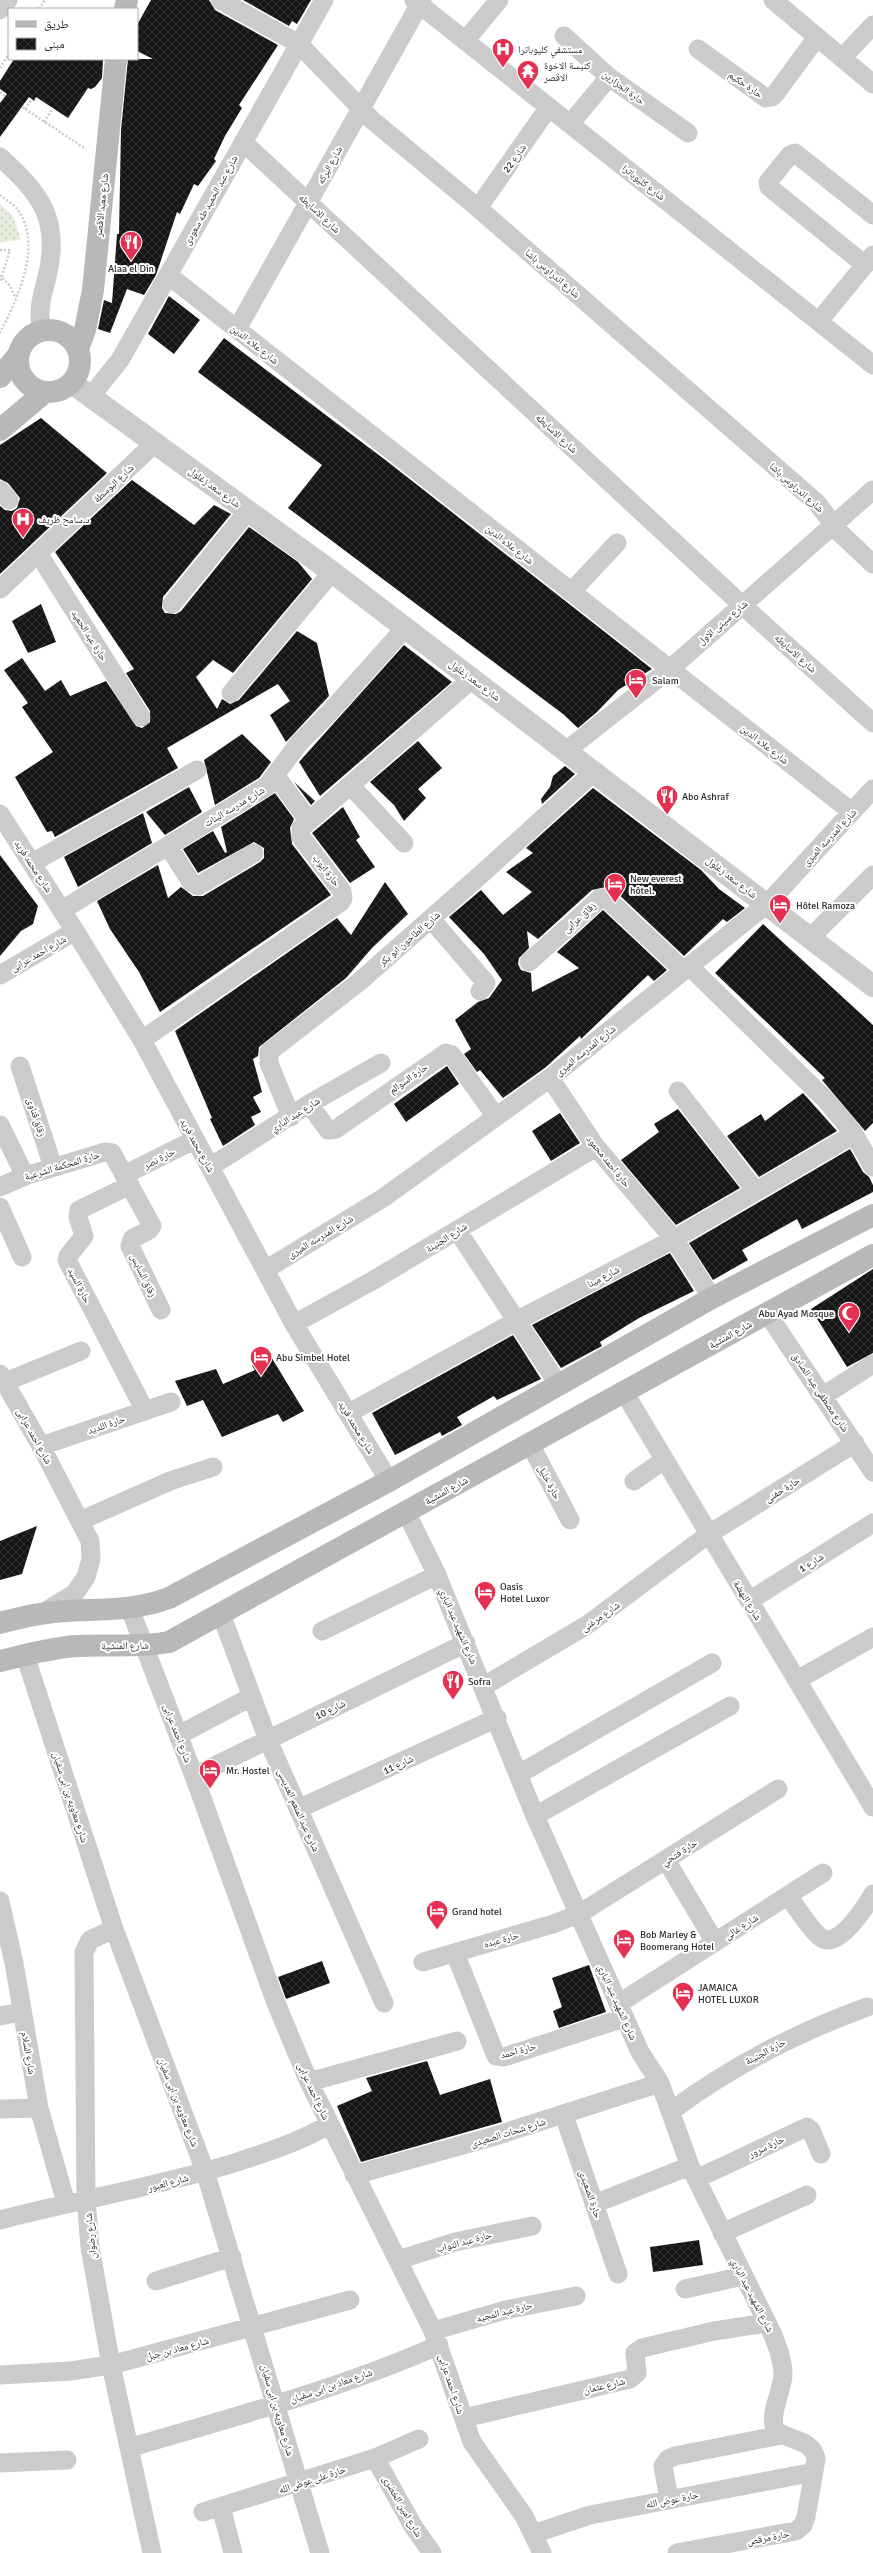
<svg xmlns="http://www.w3.org/2000/svg" width="873" height="2553" font-family="Signika,'Noto Naskh Arabic',sans-serif">
  <style>
    .green { fill: url(#green-dots) }
    .building { fill: url(#building-cross-hatch) }
    .lines { fill: none; stroke-linecap: round; stroke-linejoin: round }
    .path { stroke: #cbcbcb; stroke-width: 2.5; stroke-dasharray: 2 2; stroke-linecap: butt }
    .minor { stroke: #cbcbcb; stroke-width: 19 }
    .tertiary { stroke: #cbcbcb; stroke-width: 22 }
    .secondary { stroke: #b8b8b8; stroke-width: 22 }
    .labels { text-anchor: middle; stroke-width: 4; stroke-linejoin: round; paint-order: stroke }
    .poi-label { font-size: 10px; fill: #2e2e2e; stroke: #fff; text-anchor: start }
    .street-label { font-size: 10px; fill: #2e2e2e; stroke: #fff }
  </style>
  <defs>
    <pattern id="green-dots" width="8" height="8" patternUnits="userSpaceOnUse"><rect width="8" height="8" fill="#e6ecdc"/><path d="M2 2h.1M6 6h.1" fill="none" stroke="#c6cbbd" stroke-width="1.8" stroke-linecap="round"/></pattern>
    <pattern id="building-cross-hatch" width="8" height="8" patternUnits="userSpaceOnUse"><rect width="8" height="8" fill="#151515"/><path d="M0 0l8 8M0 8l8-8" fill="none" stroke="#2f2f2f"/></pattern>
  </defs>
  <rect width="100%" height="100%" fill="#fff"/>
  <path class="green" d="M0 204 13 216 21 240 0 242Z"/>
  <path class="building" d="M151 0H209L215 10 278 45 239 105 242 108 225 136 214 159 216 161 198 186 194 184 180 214 177 212 156 275 144 295 127 289 110 333 98 329 104 300 112 303 117 234H119L121 130 128 59H153L137 51V25Z
    M243 0H311L297 24 292 21 289 26Z
    M14 59H103L102 78 95 87 91 89 88 88 68 118 36 97 34 101 29 97 0 137V103L7 94 0 89V81Z
    M169 296 200 320 174 354 148 334Z
    M224 338 388 462 652 669 618 690 597 712 578 728 563 714 288 508 322 465 198 372Z
    M41 418 107 473 0 574V506L5 510 12 511 17 508 20 498 8 483 0 479V445Z
    M132 480 194 525 214 505 231 514 163 597 162 608 165 613 176 614 181 611 249 527 298 562 312 579 233 673 213 660 196 677 217 709 222 699 230 704 239 700 297 631 317 643 329 696 286 742 270 715 290 701 278 684 167 748 178 768 55 837 52 831 47 832 15 777 53 752 22 707 28 703 4 670 22 658 45 691 61 680 70 696 106 681 136 726 142 728 150 722V711L126 673 134 669 55 552Z
    M41 604 56 642 28 653 12 621Z
    M404 645 452 682 320 796 299 762Z
    M242 734 271 762 259 778 215 805 204 760Z
    M418 741 442 768 418 789 426 798 404 821 394 805 370 782Z
    M565 766 575 774 542 804 541 799 550 787 553 776Z
    M294 782 315 801 311 805Z
    M189 787 202 812 165 835 146 812Z
    M593 788 701 870 719 889 745 908 727 922 723 919 684 956 614 890 606 887 592 890 538 939 527 931 529 948 519 958 518 964 521 970 531 973 532 992 579 968 557 952 603 910 667 970 654 981 648 975 581 1039 580 1036 546 1067 503 1098 480 1070 477 1072 464 1054 471 1049 455 1020 478 1002 489 998 502 980 484 954 449 917 481 890 503 915 532 892 506 872 533 853 526 848Z
    M275 793 294 819 290 828 292 844 331 895 160 1012 139 972 110 929 97 901 158 865 168 898 181 887 193 896H203L260 862 264 858V848L254 842 198 873 183 849 213 831 225 853 227 852 221 827Z
    M343 807 360 837 356 840 375 867 350 883 312 833Z
    M143 813 152 843 78 887 64 857Z
    M0 855 38 906 33 924 21 931 0 956Z
    M385 882 408 914 372 948 346 978 259 1047 258 1056 253 1059 262 1092 253 1097 261 1112 251 1117 255 1125 223 1146 210 1119 212 1118 175 1031 337 918 351 935Z
    M763 924 873 1025V1123L865 1131 822 1080 825 1078 715 973Z
    M447 1066 459 1084 406 1122 394 1104Z
    M803 1093 837 1131 759 1177 727 1136 761 1114 765 1121Z
    M678 1109 740 1188 676 1225 621 1160 659 1132 654 1124Z
    M560 1113 580 1143 551 1161 532 1131Z
    M850 1149 863 1172 869 1177 873 1185V1192L802 1229 797 1219 742 1250 748 1260 713 1280 689 1243Z
    M670 1253 694 1291 639 1318 600 1342 602 1346 561 1368 532 1325Z
    M873 1269V1353L847 1367 811 1309Z
    M513 1335 541 1379 497 1400 494 1396 457 1417 462 1425 442 1436 440 1432 395 1455 372 1413Z
    M270 1355 304 1411 283 1422 278 1414 222 1437 203 1400 187 1406 175 1381 216 1369 223 1384 255 1370 252 1366Z
    M37 1526 22 1574 0 1580V1541Z
    M322 1961 330 1983 286 1999 278 1977Z
    M589 1965 606 2012 559 2028 553 2011 562 2007 552 1978Z
    M427 2061 440 2095 490 2079 502 2122 361 2162 337 2106 372 2091 366 2078Z
    M699 2240 703 2265 653 2272 650 2247Z"/>
  <g class="lines">
    <path class="path" d="M39 9 45 0
      M0 68 9 54
      M0 92 5 96
      M22 107 86 149
      M25 109 32 99
      M44 122 53 108
      M0 195C5 199 13 204 17 209 44 244 17 299 0 333
      M0 250H10L0 282
      M0 275 10 286 15 297"/>
    <path class="minor" d="M220 0 299 44 372 120 478 208 817 503 839 532 873 564
      M414 0 873 365
      M773 0 873 84
      M0 10 8 0
      M564 36 609 77 688 133
      M465 41 499 0
      M698 49 766 98 772 97 776 93 817 37
      M842 58 873 25
      M570 124 609 77
      M243 142 742 605 873 723
      M0 157C41 194 61 220 47 277 42 296 37 312 42 331
      M478 208 549 107
      M865 265 769 187 768 182 790 155 795 153 873 215
      M168 275 852 812
      M819 321 873 255
      M237 329 422 0
      M91 396 120 360 324 0
      M0 490 9 500
      M38 553 141 717
      M0 589 155 443
      M571 592 617 543
      M172 604 248 511
      M231 693 332 572
      M567 750 670 669 873 490
      M275 775 309 821
      M350 785 404 843
      M0 814 75 931 142 1040 294 1324 389 1481
      M168 846 191 882 198 886 254 853
      M32 863 197 770
      M62 910 267 786 299 743 328 714 405 628
      M431 919 486 983 480 991
      M810 938 873 875
      M529 962 594 904 600 898H606L683 970
      M689 966 827 1101 854 1134 873 1167
      M0 975 75 931
      M142 1040 341 902 343 898 342 891 301 837V828L473 678
      M20 1066 53 1167
      M550 1078 596 1147 674 1239 712 1298
      M678 1091 755 1190
      M309 1104 328 1130 336 1129 446 1053 452 1055 496 1117
      M291 1117 269 1063V1052L359 982 486 870 595 771
      M0 1125 25 1176
      M210 1167 309 1104 381 1063
      M124 1175 194 1140
      M130 1185 79 1210 78 1217 84 1236 68 1256 67 1260 145 1411
      M0 1187 25 1176 105 1152 112 1153 152 1226 149 1230 132 1239 130 1246 161 1310
      M0 1207 22 1257
      M457 1230 558 1384
      M265 1270 383 1198 550 1078 767 904 873 789
      M767 1313 873 1472
      M294 1324 372 1281 596 1147
      M0 1374 41 1446 90 1541 91 1559 86 1577 75 1593 41 1614
      M5 1382 81 1351
      M624 1392 873 1807
      M823 1396 873 1364
      M349 1413 518 1320 674 1239 854 1134
      M530 1444 570 1520
      M41 1446 171 1402
      M634 1481 664 1460
      M406 1512 437 1575 535 1816 640 2052 660 2083 690 2166 773 2335C778 2348 783 2361 783 2375 782 2392 769 2413 775 2430 789 2441 813 2439 816 2459L806 2517 803 2525 796 2531 677 2553
      M80 1521 170 1481 213 1467
      M749 1601 873 1523
      M130 1609 194 1776 276 2003 309 2082 433 2331 472 2442 524 2516 542 2553
      M221 1614 268 1740 384 2003
      M322 1631 437 1575
      M25 1655 114 1929 205 2171 320 2553
      M797 1680 873 1637
      M484 1686 587 1625 709 1534 855 1443
      M179 1735 251 1697
      M519 1774 712 1663
      M194 1776 466 1643
      M298 1809 497 1718
      M535 1816 730 1706
      M666 1860 715 1942
      M788 1896C796 1906 813 1934 823 1939 840 1947 866 1906 873 1894
      M0 1901 14 1963 39 2108 66 2203
      M114 1929 90 1940 84 1952 86 2199 90 2247 111 2365 152 2553
      M455 1953 496 2056 504 2057 624 2018
      M423 1962 553 1924 579 1914 778 1789
      M618 2004 823 1873
      M0 2016 22 2012
      M309 2082 457 2041
      M0 2109 39 2108
      M671 2111C734 2065 794 2034 867 2007
      M564 2115 618 2274
      M354 2175 495 2136 660 2083
      M696 2179 807 2127 811 2130 821 2154
      M594 2204 690 2166
      M0 2220C77 2200 155 2187 231 2164 265 2153 298 2143 330 2124
      M722 2233 807 2195
      M398 2260 455 2242 532 2226
      M156 2281 232 2257
      M685 2289 743 2276
      M433 2331 505 2310 576 2296
      M0 2375 70 2371 111 2365 350 2300
      M464 2418 630 2379 637 2373 635 2353 642 2348 714 2331 767 2323
      M129 2448C233 2417 340 2389 439 2345
      M375 2458 413 2526 432 2553
      M0 2463 67 2460
      M669 2499 663 2466 668 2459 675 2456 781 2435
      M221 2507 233 2553
      M203 2512 375 2458 419 2439
      M533 2534 590 2515 814 2472"/>
    <path class="tertiary" d="M72 383 332 572 873 986"/>
    <path class="secondary" d="M125 9 127 0
      M18 361a31 31 0 1 1 62 0a31 31 0 1 1-62 0Z
      M78 349 85 330 93 290 116 59
      M0 377 19 354
      M0 430 45 392
      M0 1623C22 1617 44 1612 66 1611 102 1609 134 1611 169 1598L389 1481 712 1298 873 1215
      M0 1661C25 1655 50 1648 76 1646 107 1644 138 1648 169 1642L873 1255"/>
  </g>
  <defs>
    <g id="hospital-pin" transform="scale(1.15)"><path d="M0 17L-7.5 6A9.5 9.5 0 1 1 7.5 6Z" fill="#e53151" stroke="#fff"/><path d="M-5-5h3v3.5h4V-5h3V5h-3V1.5h-4V5h-3Z" fill="#fff"/></g>
    <g id="temple-pin" transform="scale(1.15)"><path d="M0 17L-7.5 6A9.5 9.5 0 1 1 7.5 6Z" fill="#e53151" stroke="#fff"/><path d="M0-6L5-2H3V0L6.5 2.5H4V6H1.5V3h-3V6H-4V2.5H-6.5L-3 0V-2H-5Z" fill="#fff"/></g>
    <g id="restaurant-pin" transform="scale(1.15)"><path d="M0 17L-7.5 6A9.5 9.5 0 1 1 7.5 6Z" fill="#e53151" stroke="#fff"/><path d="M-5-6h1v4h1v-4h1v4h1v-4h1v5L-1.5 .5V6h-2V.5L-5-1ZM5-6V6H3V1.5H1.5Q1.5-4 5-6Z" fill="#fff"/></g>
    <g id="hotel-pin" transform="scale(1.15)"><path d="M0 17L-7.5 6A9.5 9.5 0 1 1 7.5 6Z" fill="#e53151" stroke="#fff"/><path d="M-6-4.5h1.5V1H6V5H4.5V3h-9V5H-6ZM-4 0a1.8 1.8 0 1 1 3.6 0ZM.5 0V-2.5h3Q6-2.5 6 0Z" fill="#fff"/></g>
    <g id="mosque-pin" transform="scale(1.15)"><path d="M0 17L-7.5 6A9.5 9.5 0 1 1 7.5 6Z" fill="#e53151" stroke="#fff"/><path d="M3.5-4.9A6 6 0 1 0 3.5 4.9A5 5 0 1 1 3.5-4.9Z" fill="#fff"/></g>
  </defs>
  <g fill-rule="evenodd">
    <use href="#hospital-pin" x="503" y="49"/>
    <use href="#temple-pin" x="528" y="71"/>
    <use href="#restaurant-pin" x="131" y="242"/>
    <use href="#hospital-pin" x="23" y="519"/>
    <use href="#hotel-pin" x="636" y="680"/>
    <use href="#restaurant-pin" x="667" y="796"/>
    <use href="#hotel-pin" x="615" y="884"/>
    <use href="#hotel-pin" x="780" y="905"/>
    <use href="#mosque-pin" x="849" y="1313"/>
    <use href="#hotel-pin" x="261" y="1357"/>
    <use href="#hotel-pin" x="485" y="1592"/>
    <use href="#restaurant-pin" x="453" y="1681"/>
    <use href="#hotel-pin" x="210" y="1770"/>
    <use href="#hotel-pin" x="437" y="1911"/>
    <use href="#hotel-pin" x="624" y="1940"/>
    <use href="#hotel-pin" x="683" y="1993"/>
  </g>
  <g class="labels">
    <g class="poi-label">
      <text x="518" y="53">مستشفي كليوباترا</text>
      <text x="544" y="69">كنيسة الاخوة<tspan x="544" dy="12">الاقصر</tspan></text>
      <text x="131" y="272" text-anchor="middle">Alaa el Din</text>
      <text x="38" y="523">د.سامح ظريف</text>
      <text x="652" y="684">Salam</text>
      <text x="682" y="800">Abo Ashraf</text>
      <text x="630" y="882">New everest<tspan x="630" dy="12">hôtel.</tspan></text>
      <text x="796" y="909">Hôtel Ramoza</text>
      <text x="834" y="1317" text-anchor="end">Abu Ayad Mosque</text>
      <text x="276" y="1361">Abu Simbel Hotel</text>
      <text x="500" y="1590">Oasis<tspan x="500" dy="12">Hotel Luxor</tspan></text>
      <text x="468" y="1685">Sofra</text>
      <text x="226" y="1774">Mr. Hostel</text>
      <text x="452" y="1915">Grand hotel</text>
      <text x="640" y="1938">Bob Marley &amp;<tspan x="640" dy="12">Boomerang Hotel</tspan></text>
      <text x="698" y="1991">JAMAICA<tspan x="698" dy="12">HOTEL LUXOR</tspan></text>
    </g>
    <g class="street-label">
      <text transform="translate(746 84) rotate(35)" y="4">حارة حكيم</text>
      <text transform="translate(624 87) rotate(37)" y="4">حارة الجزارين</text>
      <text transform="translate(514 158) rotate(-55)" y="4">شارع 22</text>
      <text transform="translate(329 165) rotate(-61)" y="4">شارع البركه</text>
      <text transform="translate(644 182) rotate(38)" y="4">شارع كليوباترا</text>
      <text transform="translate(210 200) rotate(-61)" y="4">شارع عبد الحميد طه سعودى</text>
      <text transform="translate(101 205) rotate(-84)" y="4">شارع معبد الاقصر</text>
      <text transform="translate(320 213) rotate(43)" y="4">شارع الاسايطه</text>
      <text transform="translate(553 273) rotate(41)" y="4">شارع اندراوس باشا</text>
      <text transform="translate(255 344) rotate(38)" y="4">شارع علاء الدين</text>
      <text transform="translate(557 433) rotate(43)" y="4">شارع الاسايطه</text>
      <text transform="translate(113 483) rotate(-43)" y="4">شارع البوسطة</text>
      <text transform="translate(215 487) rotate(36)" y="4">شارع سعد زغلول</text>
      <text transform="translate(797 487) rotate(42)" y="4">شارع اندراوس باشا</text>
      <text transform="translate(510 544) rotate(38)" y="4">شارع علاء الدين</text>
      <text transform="translate(722 622) rotate(-41)" y="4">شارع سيتى الاول</text>
      <text transform="translate(90 635) rotate(58)" y="4">حارة عبد الحميد</text>
      <text transform="translate(796 653) rotate(42)" y="4">شارع الاسايطه</text>
      <text transform="translate(475 680) rotate(37)" y="4">شارع سعد زغلول</text>
      <text transform="translate(765 744) rotate(38)" y="4">شارع علاء الدين</text>
      <text transform="translate(234 806) rotate(-31)" y="4">شارع مدرسه البنات</text>
      <text transform="translate(829 837) rotate(-47)" y="4">شارع المدرسه الميرى</text>
      <text transform="translate(34 866) rotate(57)" y="4">شارع محمد فريد</text>
      <text transform="translate(327 870) rotate(52)" y="4">حارة ايوب</text>
      <text transform="translate(732 877) rotate(38)" y="4">شارع سعد زغلول</text>
      <text transform="translate(579 917) rotate(-42)" y="4">زقاق عرابى</text>
      <text transform="translate(409 938) rotate(-41)" y="4">شارع الطاحون ابو بكر</text>
      <text transform="translate(38 953) rotate(-30)" y="4">شارع احمد عرابى</text>
      <text transform="translate(585 1050) rotate(-39)" y="4">شارع المدرسه الميرى</text>
      <text transform="translate(408 1078) rotate(-35)" y="4">حارة السوالم</text>
      <text transform="translate(295 1114) rotate(-32)" y="4">شارع عبد الباري</text>
      <text transform="translate(37 1117) rotate(72)" y="4">زقاق قناوى</text>
      <text transform="translate(198 1145) rotate(61)" y="4">شارع محمد فريد</text>
      <text transform="translate(159 1158) rotate(-27)" y="4">حارة نصر</text>
      <text transform="translate(609 1161) rotate(51)" y="4">حارة احمد محمود</text>
      <text transform="translate(62 1165) rotate(-17)" y="4">حارة المحكمة الشرعية</text>
      <text transform="translate(320 1236) rotate(-31)" y="4">شارع المدرسه الميرى</text>
      <text transform="translate(446 1237) rotate(-32)" y="4">شارع الجنينة</text>
      <text transform="translate(144 1275) rotate(64)" y="4">زقاق السايس</text>
      <text transform="translate(603 1276) rotate(-28)" y="4">شارع مينا</text>
      <text transform="translate(80 1285) rotate(63)" y="4">حارة السيد</text>
      <text transform="translate(730 1334) rotate(-29)" y="4">شارع المنشية</text>
      <text transform="translate(821 1392) rotate(56)" y="4">شارع مصطفى عبد الصادق</text>
      <text transform="translate(106 1424) rotate(-19)" y="4">حارة اللديد</text>
      <text transform="translate(357 1427) rotate(59)" y="4">شارع محمد فريد</text>
      <text transform="translate(35 1436) rotate(61)" y="4">شارع احمد عرابى</text>
      <text transform="translate(550 1482) rotate(62)" y="4">حارة خليل</text>
      <text transform="translate(782 1489) rotate(-32)" y="4">حارة حفنى</text>
      <text transform="translate(446 1490) rotate(-29)" y="4">شارع المنشية</text>
      <text transform="translate(811 1562) rotate(-32)" y="4">شارع 1</text>
      <text transform="translate(748 1600) rotate(59)" y="4">شارع النهضة</text>
      <text transform="translate(600 1616) rotate(-35)" y="4">شارع مرغنى</text>
      <text transform="translate(459 1626) rotate(67)" y="4">شارع الشهيد عبد الباري</text>
      <text transform="translate(125 1645) rotate(-1)" y="4">شارع المنشية</text>
      <text transform="translate(330 1709) rotate(-26)" y="4">شارع 10</text>
      <text transform="translate(178 1733) rotate(69)" y="4">شارع احمد عرابى</text>
      <text transform="translate(398 1764) rotate(-25)" y="4">شارع 11</text>
      <text transform="translate(71 1797) rotate(72)" y="4">شارع معاويه بن ابى سفيان</text>
      <text transform="translate(299 1810) rotate(66)" y="4">شارع عبد المنعم العديسى</text>
      <text transform="translate(679 1852) rotate(-32)" y="4">حارة فتحي</text>
      <text transform="translate(741 1926) rotate(-33)" y="4">شارع غالى</text>
      <text transform="translate(501 1939) rotate(-16)" y="4">حارة عبده</text>
      <text transform="translate(618 2002) rotate(66)" y="4">شارع الشهيد عبد الباري</text>
      <text transform="translate(518 2050) rotate(-15)" y="4">حارة احمد</text>
      <text transform="translate(765 2051) rotate(-28)" y="4">حارة الجنينة</text>
      <text transform="translate(29 2053) rotate(80)" y="4">شارع السلام</text>
      <text transform="translate(314 2091) rotate(65)" y="4">شارع احمد عرابى</text>
      <text transform="translate(179 2102) rotate(69)" y="4">شارع معاويه بن ابى سفيان</text>
      <text transform="translate(508 2132) rotate(-17)" y="4">شارع شحات الصعيدى</text>
      <text transform="translate(766 2146) rotate(-25)" y="4">حارة سرور</text>
      <text transform="translate(168 2182) rotate(-15)" y="4">شارع العبور</text>
      <text transform="translate(591 2194) rotate(71)" y="4">حارة الصعيدى</text>
      <text transform="translate(90 2236) rotate(-96)" y="4">شارع رضوان</text>
      <text transform="translate(464 2241) rotate(-15)" y="4">حارة عبد التواب</text>
      <text transform="translate(753 2295) rotate(63)" y="4">شارع الشهيد عبد الباري</text>
      <text transform="translate(504 2311) rotate(-14)" y="4">حارة عبد المجيد</text>
      <text transform="translate(177 2348) rotate(-15)" y="4">شارع معاذ بن جبل</text>
      <text transform="translate(452 2384) rotate(72)" y="4">شارع احمد عرابى</text>
      <text transform="translate(331 2385) rotate(-19)" y="4">شارع معاذ بن ابى سفيان</text>
      <text transform="translate(604 2385) rotate(-13)" y="4">شارع عثمان</text>
      <text transform="translate(278 2410) rotate(74)" y="4">شارع معاويه بن ابى سفيان</text>
      <text transform="translate(312 2479) rotate(-18)" y="4">حارة على عوض الله</text>
      <text transform="translate(672 2499) rotate(-11)" y="4">حارة عوض الله</text>
      <text transform="translate(403 2506) rotate(60)" y="4">شارع امين الخضرى</text>
      <text transform="translate(768 2537) rotate(-11)" y="4">حارة مرقص</text>
    </g>
  </g>
  <rect x="8" y="8" width="130" height="52" fill="#ffffff" stroke="#ababab"/>
  <rect x="16" y="21" width="20" height="6" fill="#b8b8b8" stroke="#ababab"/>
  <text x="44" y="28" font-size="12" fill="#2e2e2e">طريق</text>
  <rect x="16" y="38" width="20" height="12" fill="url(#building-cross-hatch)" stroke="#ababab"/>
  <text x="44" y="48" font-size="12" fill="#2e2e2e">مبنى</text>
</svg>
